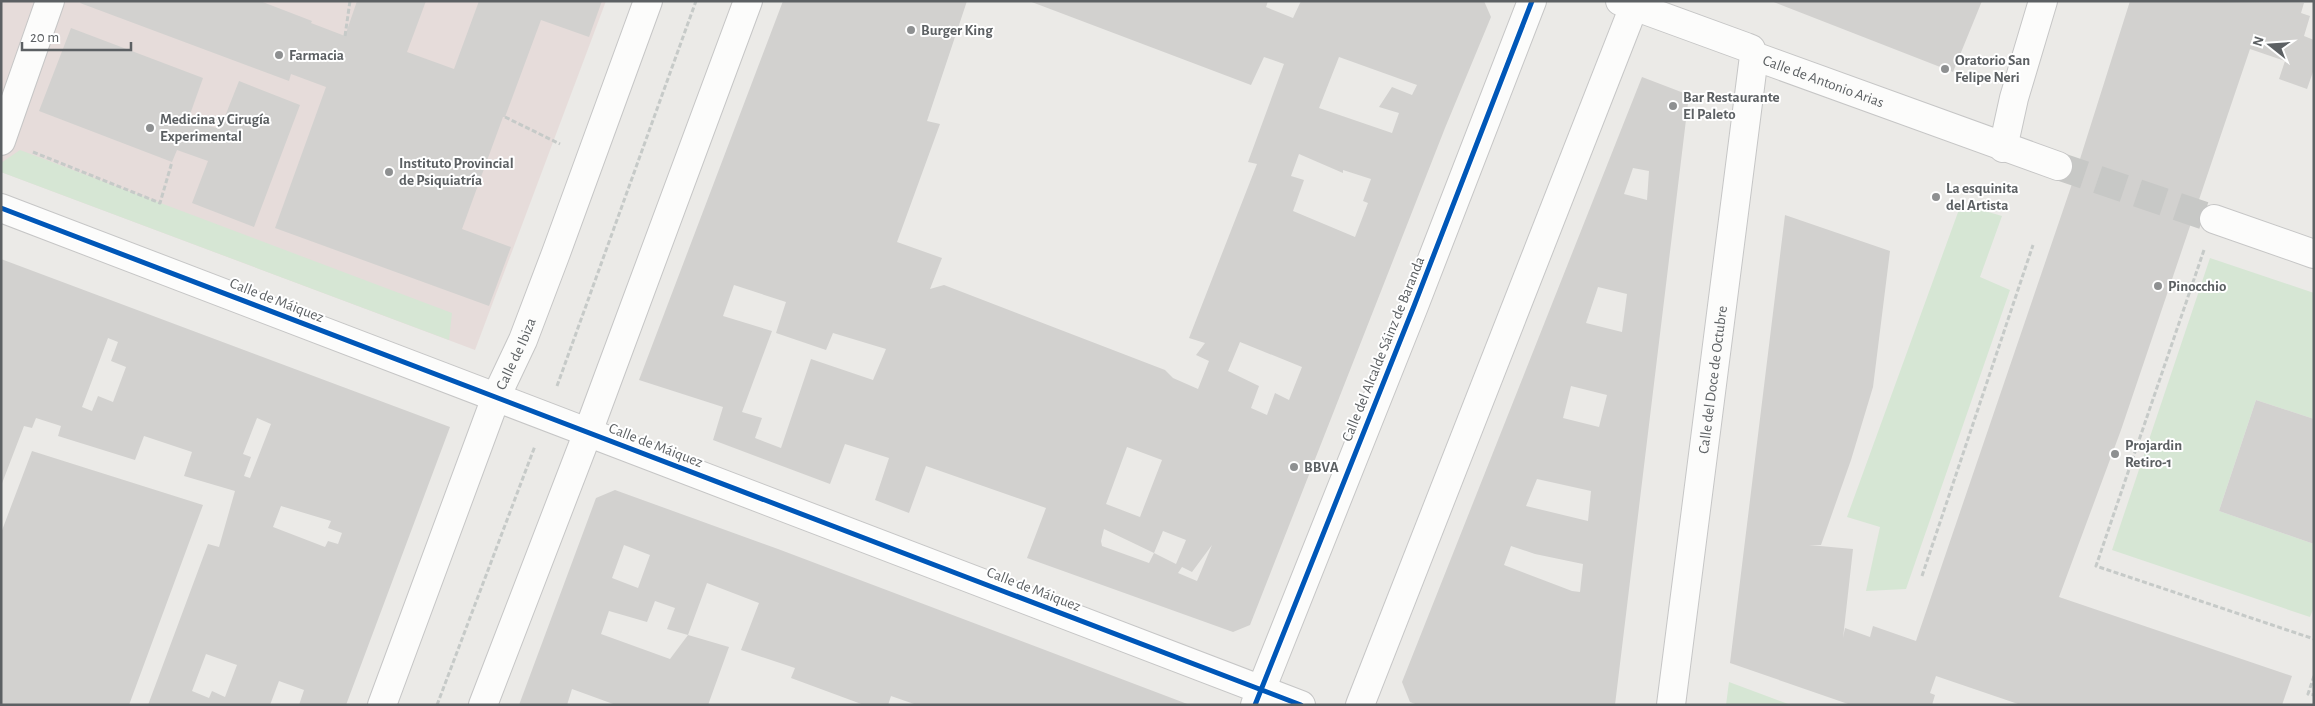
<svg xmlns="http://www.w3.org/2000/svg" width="2315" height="706" font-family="'Alegreya Sans',sans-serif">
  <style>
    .medical { fill: #e6dcda }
    .green { fill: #d6e6d4 }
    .building { fill: #d2d1cf; fill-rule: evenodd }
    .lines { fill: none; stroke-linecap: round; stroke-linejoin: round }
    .minor-tunnel { stroke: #c7c8c6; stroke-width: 28; stroke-dasharray: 28 14; stroke-linecap: butt }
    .minor-casing { stroke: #c6c6c6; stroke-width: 30 }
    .path { stroke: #c6cac8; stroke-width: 3; stroke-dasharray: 5 2.5; stroke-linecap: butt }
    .minor { stroke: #fcfcfb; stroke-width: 28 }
    .cycleway-casing { stroke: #fff; stroke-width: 8 }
    .cycleway { stroke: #0057b8; stroke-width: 5 }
    .poi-dot { fill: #8e9091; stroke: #fff; stroke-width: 2 }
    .labels { text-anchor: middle; stroke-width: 4; stroke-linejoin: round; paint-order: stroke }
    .poi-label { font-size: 15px; font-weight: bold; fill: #5c6063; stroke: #fff; text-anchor: start }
    .street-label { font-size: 15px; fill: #5c6063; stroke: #fff }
  </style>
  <rect width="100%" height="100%" fill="#ebeae7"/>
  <path class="medical" d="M1 1H606L475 350 1 172Z"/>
  <path class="green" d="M20 150 452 313 449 340 1 172V163Z
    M1961 204 2002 216 1980 277 2010 290 1906 589 1866 591 1880 527 1847 517Z
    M2210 258 2314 293V419L2256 400 2219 511 2314 544V607L2310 617 2112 550Z
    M1729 682 1791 705H1726Z"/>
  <path class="building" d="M81 1H260L312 21 311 23 345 36 357 1H426L407 52 454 69 479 1H602L589 37 541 20 505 117H503L462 229 511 247 489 306 275 228 326 87 291 74 289 81 80 3Z
    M783 1H967L927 121 940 124 897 242 942 258 930 289 944 285 1165 370 1173 378 1198 389 1209 361 1196 355 1205 343 1189 338 1257 164 1248 162 1284 64 1264 57 1251 85 1029 1H1268L1266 7 1293 18 1301 1H1484L1491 17 1445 128 1250 625 1233 632 1027 558 1046 508 926 466 909 513 875 500 889 458 845 444 830 484 713 440 723 407 639 380ZM1339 57 1417 85 1412 95 1392 87 1379 107 1399 113 1392 133 1319 108ZM1299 154 1343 173V170L1371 179 1363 201 1368 203 1355 237 1293 211 1304 180 1291 176ZM734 285 786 302 776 333 826 350 833 333 886 349 873 380 811 359 781 448 755 438 762 418 742 412 772 331 723 316ZM1240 342 1302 367 1289 400 1275 393 1267 415 1251 408 1259 386 1228 371ZM1127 447 1162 460 1140 517 1106 504ZM1104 529 1154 553 1163 531 1186 540 1176 564 1154 553 1149 563 1102 546 1101 541ZM1212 545 1197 581 1178 573 1182 567 1192 572Z
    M1771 1H1982L1953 72Z
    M2130 1 2304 3 2301 13 2310 16 2304 36 2314 40V69L2307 89 2279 79 2285 61 2250 49 2121 430 2059 597 2292 676 2282 705H2021L1936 676 1930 693 1935 695 1932 705H1851L1730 663 1785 215 1890 251 1873 387 1851 460 1821 545H1809L1853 549 1843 638 1845 628 1870 637 1873 626 1916 641 2074 178Z
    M71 28 203 78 188 120 220 129 239 81 300 105 254 227 192 203 208 161 177 150 172 162 39 111Z
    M1642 77 1689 95 1615 705H1418L1410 702 1402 682ZM1633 168 1649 171 1647 200 1624 194ZM1598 287 1627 294 1622 332 1586 323ZM1571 386 1607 395 1599 427 1563 418ZM1537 479 1591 491 1588 521 1526 506ZM1511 546 1535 554 1583 564 1580 592 1572 591 1504 565Z
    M1 259 450 427 346 705H299L304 690 279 681 270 705H148L208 544 219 547 235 491 184 476 192 452 144 436 135 460 58 436 61 426 36 418 32 428 24 426 1 486ZM108 338 118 342 111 361 126 367 113 402 98 396 92 411 82 407ZM257 418 271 424 250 478 244 476 251 457 243 454ZM281 506 331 521 328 528 342 533 338 544 328 541 325 547 273 527ZM206 654 237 665 225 697 212 691 209 698 192 691Z
    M2256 400 2314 419V544L2219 511Z
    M32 451 203 505 129 705H1V533Z
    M615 490 778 549 1190 705H917L891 696 888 705H864L791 678 795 668 741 650 759 603 707 583 688 635 667 629 675 608 655 601 647 622 609 611 601 634 670 659 688 635 729 647 708 705H616L572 689 567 705H519L596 498ZM624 545 650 555 638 588 612 578Z"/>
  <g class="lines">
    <path class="minor-tunnel" d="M2058 166 2214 219"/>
    <g class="minor-casing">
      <g id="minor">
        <path id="s1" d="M1620 1 1746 47 1751 49 1754 56 2058 166"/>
        <path d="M1 141 50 1"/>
        <path d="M2003 148 2014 98 2043 1"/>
        <path d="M1 208 1301 705"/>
        <path d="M2214 219 2314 254"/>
        <path id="s2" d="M382 705 496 397 523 340 556 253 648 1"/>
        <path d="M483 705 588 432 748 1"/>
        <path d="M1255 705 1414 306 1532 1"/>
        <path d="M1360 705 1636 1"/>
        <path id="s3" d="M1671 705 1754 56"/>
      </g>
    </g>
    <path class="path" d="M345 36 350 1
      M505 117 560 144
      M33 152 160 203 172 162
      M2204 250 2096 566 2314 639
      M557 386 696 1
      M1922 576 2033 245
      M2314 676 2308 694 2314 695
      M437 705 535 446"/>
    <use href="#minor" class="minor"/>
    <g class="cycleway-casing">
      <path id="cycleway" d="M1 208 1301 705
        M1255 705 1414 306 1532 1"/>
    </g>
    <use href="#cycleway" class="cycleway"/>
  </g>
  <g class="poi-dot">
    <circle cx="911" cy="30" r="5"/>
    <circle cx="279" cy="55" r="5"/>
    <circle cx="1945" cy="69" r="5"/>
    <circle cx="1673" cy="106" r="5"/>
    <circle cx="150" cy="128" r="5"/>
    <circle cx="389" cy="172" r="5"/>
    <circle cx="1936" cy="197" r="5"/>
    <circle cx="2158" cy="286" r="5"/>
    <circle cx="2115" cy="454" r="5"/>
    <circle cx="1294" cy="467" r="5"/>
  </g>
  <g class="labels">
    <g class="poi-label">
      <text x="921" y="35">Burger King</text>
      <text x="289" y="60">Farmacia</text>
      <text x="1955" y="65">Oratorio San<tspan x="1955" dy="17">Felipe Neri</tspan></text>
      <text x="1683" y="102">Bar Restaurante<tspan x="1683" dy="17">El Paleto</tspan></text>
      <text x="160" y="124">Medicina y Cirugía<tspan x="160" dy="17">Experimental</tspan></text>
      <text x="399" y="168">Instituto Provincial<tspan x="399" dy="17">de Psiquiatría</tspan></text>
      <text x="1946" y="193">La esquinita<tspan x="1946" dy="17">del Artista</tspan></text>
      <text x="2168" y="291">Pinocchio</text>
      <text x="2125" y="450">Projardin<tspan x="2125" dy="17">Retiro-1</tspan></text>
      <text x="1304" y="472">BBVA</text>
    </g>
    <g class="street-label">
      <text dy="5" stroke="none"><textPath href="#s1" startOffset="221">Calle de Antonio Arias</textPath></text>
      <text transform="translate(277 300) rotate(21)" y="5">Calle de Máiquez</text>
      <text transform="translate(1383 349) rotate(-68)" y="5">Calle del Alcalde Sáinz de Baranda</text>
      <text dy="5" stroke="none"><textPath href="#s2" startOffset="376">Calle de Ibiza</textPath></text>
      <text dy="5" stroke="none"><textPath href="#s3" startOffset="328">Calle del Doce de Octubre</textPath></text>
      <text transform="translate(656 445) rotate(21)" y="5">Calle de Máiquez</text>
      <text transform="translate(1034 589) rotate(21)" y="5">Calle de Máiquez</text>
    </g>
  </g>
  <rect width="2315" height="706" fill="none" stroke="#5c6063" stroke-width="5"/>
  <g transform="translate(2270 45) rotate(287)" stroke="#ffffff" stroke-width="4" paint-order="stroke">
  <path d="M0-4L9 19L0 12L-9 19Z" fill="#5c6063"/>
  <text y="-8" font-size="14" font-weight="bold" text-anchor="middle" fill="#5c6063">N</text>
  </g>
  <path d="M22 42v8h109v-8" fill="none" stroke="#5c6063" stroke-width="2.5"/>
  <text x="30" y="42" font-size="15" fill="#5c6063" stroke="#ffffff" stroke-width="4" paint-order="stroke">20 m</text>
</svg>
